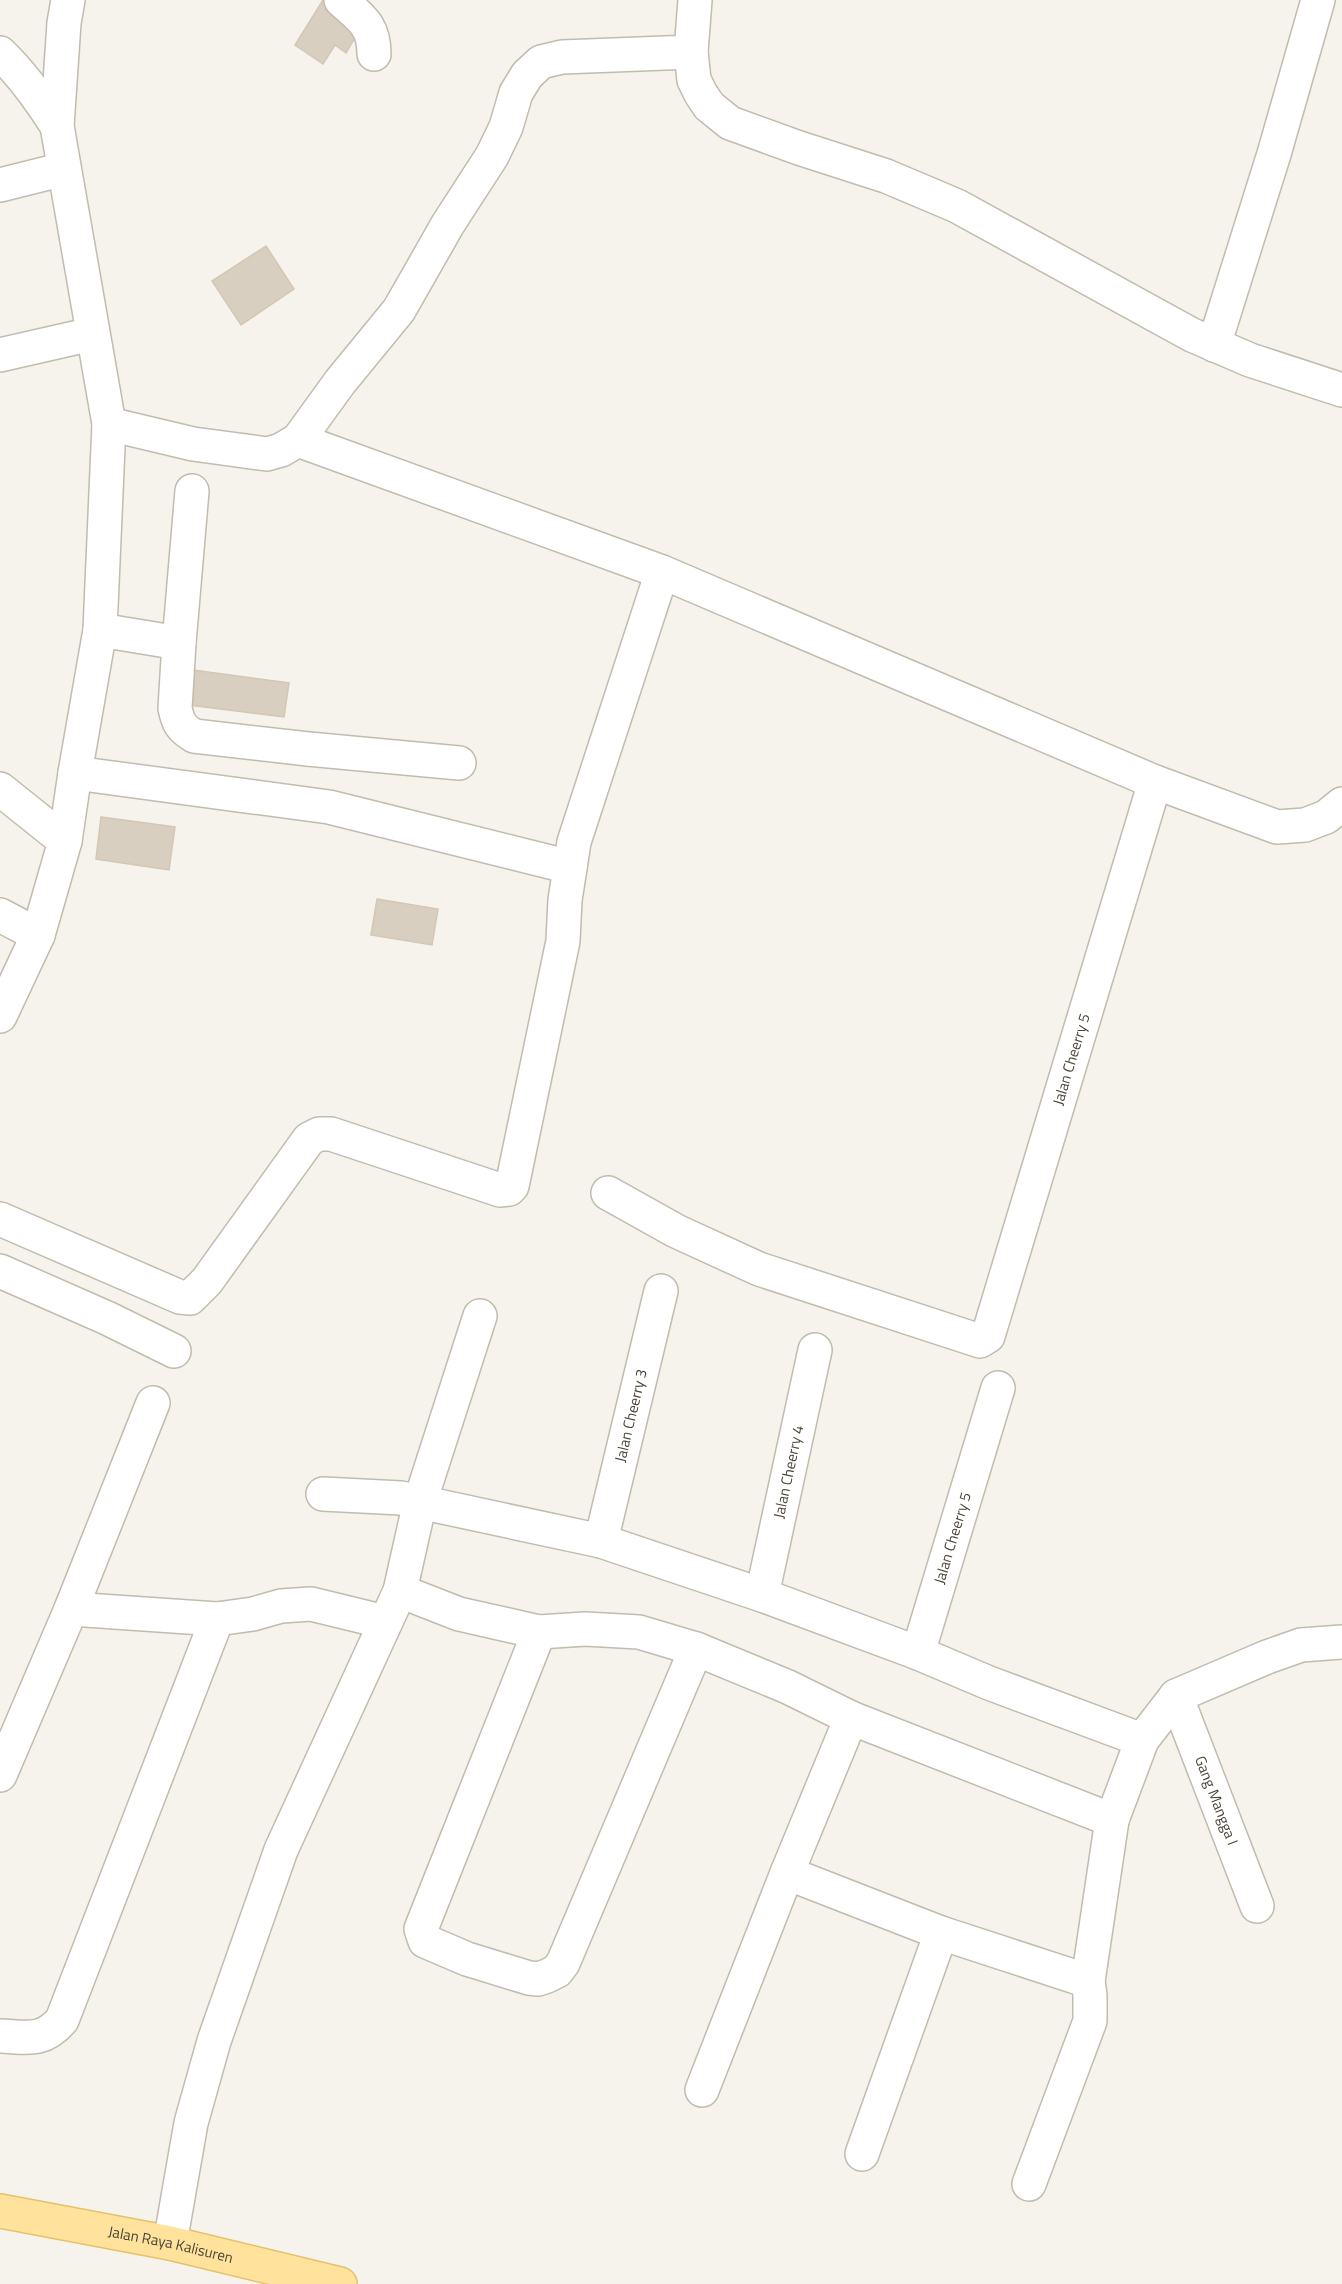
<svg xmlns="http://www.w3.org/2000/svg" width="1342" height="2284" font-family="'Titillium Web',sans-serif">
  <style>
    .building { fill: #d8cfc1; stroke: #d3c7b4; stroke-width: 1.5 }
    .lines { fill: none; stroke-linecap: round; stroke-linejoin: round }
    .minor-casing { stroke: #c2bbae; stroke-width: 36 }
    .major-casing { stroke: #e6c16a; stroke-width: 36 }
    .minor { stroke: #fff; stroke-width: 33 }
    .major { stroke: #ffe39c; stroke-width: 33 }
    .labels { text-anchor: middle; stroke-width: 4.5; stroke-linejoin: round; paint-order: stroke }
    .street-label { font-size: 15px; fill: #4b4439; stroke: #fff }
  </style>
  <rect width="100%" height="100%" fill="#f6f3ec"/>
  <path class="building" d="M323 0 352 19 359 31 346 53 335 45 323 64 295 45Z
    M266 246 294 289 241 325 212 281Z
    M193 670 289 683 284 717 189 705Z
    M101 817 175 827 169 870 96 859Z
    M377 899 438 909 432 945 371 935Z"/>
  <g class="lines">
    <g class="minor-casing">
      <g id="minor">
        <path d="M341 0C361 18 374 25 374 54"/>
        <path d="M691 52 694 80 701 94 709 106 730 123 799 148 886 176 957 206 1192 335 1250 360 1342 390"/>
        <path d="M0 53C23 75 40 99 57 126L109 424 100 630 75 773 65 841 38 935 0 1016"/>
        <path d="M57 126 64 23 68 0"/>
        <path d="M0 185 64 169"/>
        <path d="M1214 345 1274 154 1318 0"/>
        <path d="M0 355 92 334"/>
        <path d="M109 424 193 444 267 454 281 450 298 440 662 572 1155 782 1277 827 1305 825 1326 817 1342 804"/>
        <path d="M298 440 340 382 399 310 448 224 492 156 506 127 516 93 527 75 541 62 562 57 691 52 695 0"/>
        <path d="M100 630 179 643 175 708C178 723 181 728 194 736L308 749 459 763"/>
        <path d="M179 643 192 491"/>
        <path d="M75 773 329 807 570 867"/>
        <path d="M0 789 65 841"/>
        <path d="M0 915 38 935"/>
        <path id="s1" d="M608 1193 676 1231 759 1269 980 1341 988 1336 1155 782"/>
        <path d="M0 1219 180 1297 190 1298 207 1281 309 1139 319 1134H331L500 1190 509 1189 512 1186 563 941 565 900 574 842 662 572"/>
        <path d="M0 1271 107 1318 174 1351"/>
        <path d="M323 1494 401 1498 601 1541 762 1595 918 1653 989 1683 1142 1740 1176 1696 1267 1657 1301 1645 1342 1642"/>
        <path id="s2" d="M601 1541 661 1291"/>
        <path d="M400 1591 459 1614 539 1632 585 1629 639 1632 696 1649 788 1687 851 1718 1112 1820 1088 1981 1090 1995V2021L1029 2184"/>
        <path id="s3" d="M762 1595 815 1350"/>
        <path d="M71 1609 217 1619 253 1614 281 1606 311 1604 385 1622"/>
        <path d="M539 1632 421 1929 425 1941 467 1959 529 1978 538 1979 547 1976 557 1971 563 1963 696 1649"/>
        <path id="s4" d="M918 1653 998 1388"/>
        <path id="s5" d="M1176 1696 1257 1906"/>
        <path d="M0 1775 71 1609 153 1403"/>
        <path d="M1112 1820 1142 1740"/>
        <path d="M787 1873 941 1933 1088 1981"/>
        <path d="M0 2036C27 2037 42 2043 62 2020L217 1619"/>
        <path d="M702 2090 787 1873 851 1718"/>
        <path d="M862 2154 941 1933"/>
        <path d="M170 2243 191 2123 214 2041 281 1850 400 1591 420 1502 480 1316"/>
      </g>
    </g>
    <g class="major-casing">
      <g id="major">
        <path id="s6" d="M0 2211 170 2243 340 2284"/>
      </g>
    </g>
    <use href="#minor" class="minor"/>
    <use href="#major" class="major"/>
  </g>
  <g class="labels">
    <g class="street-label">
      <text dy="5" stroke="none"><textPath href="#s1" startOffset="700">Jalan Cheerry 5</textPath></text>
      <text dy="5" stroke="none"><textPath href="#s2" startOffset="129">Jalan Cheerry 3</textPath></text>
      <text dy="5" stroke="none"><textPath href="#s3" startOffset="126">Jalan Cheerry 4</textPath></text>
      <text dy="5" stroke="none"><textPath href="#s4" startOffset="120">Jalan Cheerry 5</textPath></text>
      <text dy="5" stroke="none"><textPath href="#s5" startOffset="112">Gang Mangga I</textPath></text>
      <text dy="5" stroke="none"><textPath href="#s6" startOffset="174">Jalan Raya Kalisuren</textPath></text>
    </g>
  </g>
</svg>
